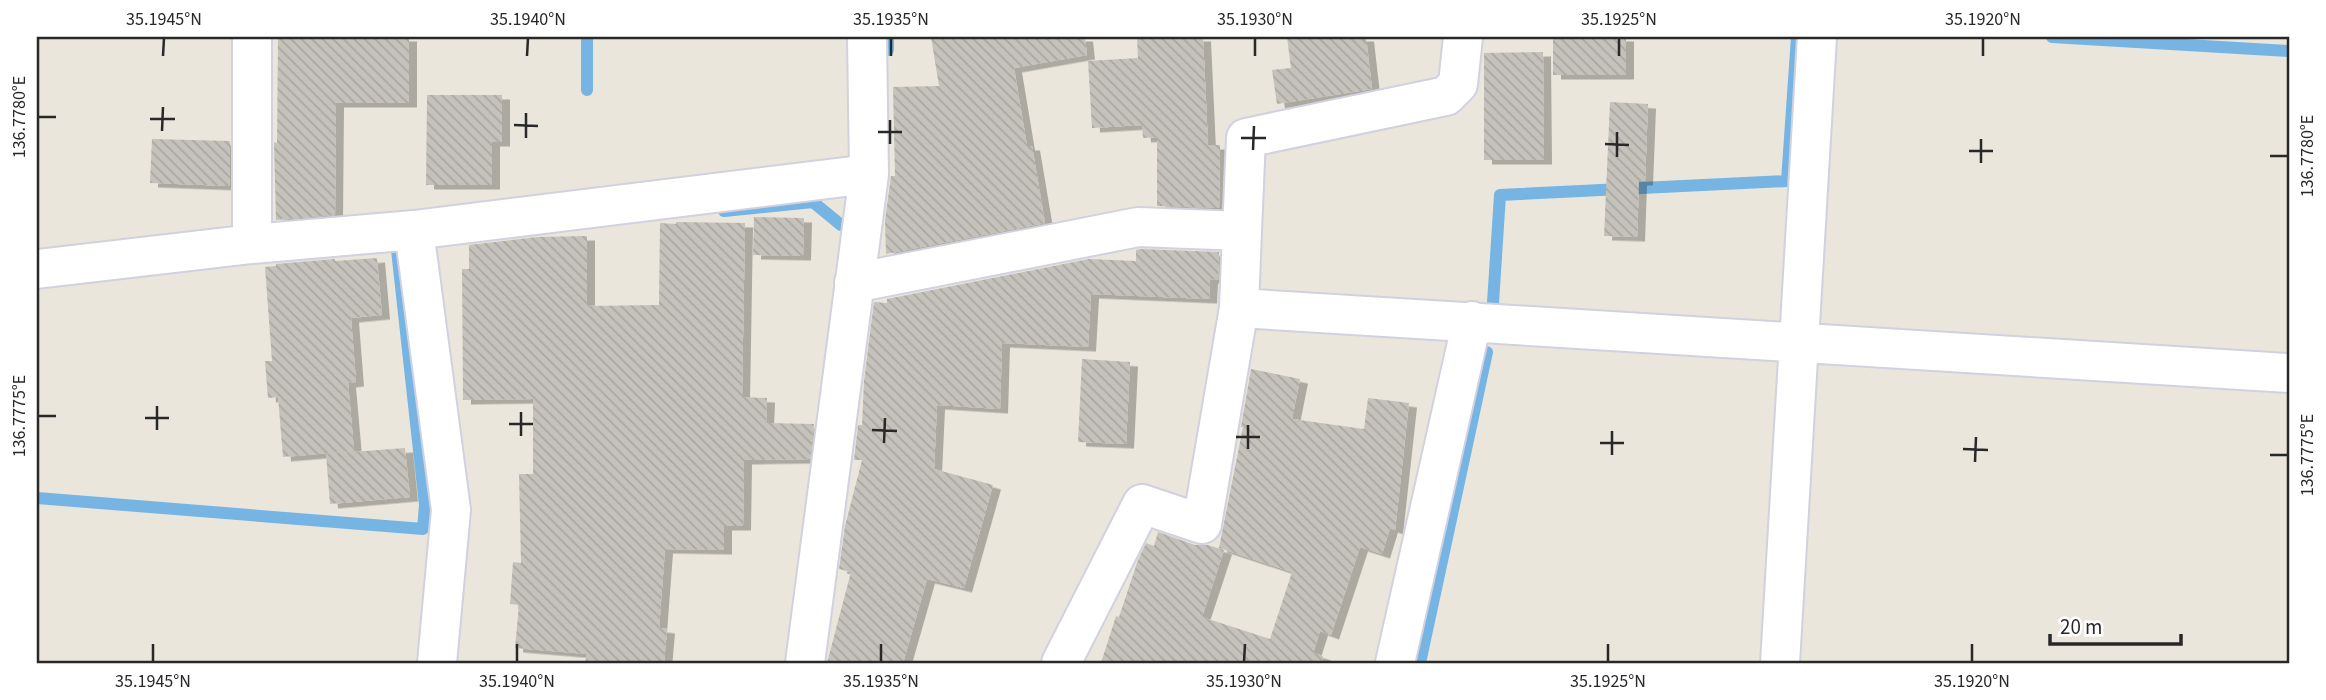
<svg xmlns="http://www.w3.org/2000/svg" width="2326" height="700" font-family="'Source Sans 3',sans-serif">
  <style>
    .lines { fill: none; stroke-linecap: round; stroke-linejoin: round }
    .stream { stroke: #76b4e4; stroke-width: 12 }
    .building { fill: url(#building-back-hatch); filter: url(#shadow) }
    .minor-casing { stroke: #d1d1e0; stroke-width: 42 }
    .minor { stroke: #fff; stroke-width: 38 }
    .ticks { fill: none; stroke: #282828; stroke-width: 2.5 }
    .neatline { fill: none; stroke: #282828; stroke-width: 2.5 }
    .ticks-label { font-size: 18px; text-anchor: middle; fill: #282828 }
  </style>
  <defs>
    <pattern id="building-back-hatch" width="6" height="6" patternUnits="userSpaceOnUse" patternTransform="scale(1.75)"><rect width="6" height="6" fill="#c5c2bb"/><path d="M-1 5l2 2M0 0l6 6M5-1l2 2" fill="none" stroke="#a9a7a1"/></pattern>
    <filter id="shadow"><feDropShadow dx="8" dy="4.5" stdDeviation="0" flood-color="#0004"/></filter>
  </defs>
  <rect width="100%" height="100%" fill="#eae6db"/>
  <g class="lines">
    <path class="stream" d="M587 37V90
      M888 37V50
      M2052 37 2289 51
      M724 211 813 202 841 225
      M1493 303 1500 195 1787 181 1797 37
      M37 498 423 529 425 505 397 250
      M1420 663 1487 352"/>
  </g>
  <path class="building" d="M278 37H409V103H336L335 215 276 220 274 142 277 143Z
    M931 37H1085L1087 55 1014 68 1027 146H1032L1045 223 886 254 885 221 891 176H895L893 87 939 86Z
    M1137 37H1203L1208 145H1220L1219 208 1157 206V137L1143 138 1142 125 1092 128 1088 61 1138 58Z
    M1287 37H1366L1372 89 1277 104 1272 70 1291 68Z
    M1553 37H1626V75H1553Z
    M1543 52 1544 160H1484V53Z
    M427 95H502V142H492V185H426Z
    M1610 102 1648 104 1645 181H1639L1637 237 1604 236Z
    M152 139 230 141V186L150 183Z
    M754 217 804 218 803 256 753 255Z
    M676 222 745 223 742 397 767 398 766 423 814 424 810 459 744 460 743 526H724V550L665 549 659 628 667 629 664 663H585L587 654 515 648 519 605 510 604 513 562 521 563 519 474H533V399L463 400 462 269H469V245L537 237 587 236V306L659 305 660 223 676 224Z
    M1140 249 1219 252 1218 280 1210 279 1209 299 1091 294 1088 347 1002 343 1000 409 937 405 934 469 993 485 964 588 927 579 903 663H827L851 572 839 569 845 526 862 460H854L858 425H862L864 381 874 302 887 303V299L1089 259 1136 261V250Z
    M377 258 382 315 351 318 356 382 348 383 354 451 283 457 278 397 268 398 265 361H272L265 267 276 266V264L335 259V261Z
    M1082 359 1130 362 1126 444 1078 442Z
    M1251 369 1300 379 1292 419 1364 429 1368 398 1409 403 1395 530 1390 528 1382 554 1360 547 1331 635 1320 631 1313 653 1323 656 1322 663H1101L1116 616 1119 617 1138 560 1146 543 1154 546 1158 532 1195 545H1208L1224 550 1202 617 1270 639 1292 572 1219 548 1243 427H1241Z
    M405 448 410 497 330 504 326 454Z"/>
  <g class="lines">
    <g class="minor-casing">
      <path id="minor" d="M252 37V244
        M414 230 451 510 437 663
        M37 269 252 244 414 230 869 174
        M854 283 1138 227 1242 231 1246 138 1446 96 1458 84 1463 37
        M1239 308 2289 373
        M805 663 869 174 867 37
        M1061 663 1142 504 1202 524 1239 308 1242 231
        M1395 663 1472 321
        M1780 663 1817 37"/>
    </g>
    <use href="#minor" class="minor"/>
  </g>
  <path class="ticks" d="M163 56 164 38M527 56 528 38M891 56V38M1255 56V38M1619 56V38M1983 56V38M38 117H56M150 119H175M514 125 538 126M162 131 163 107M878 132H902M526 138V113M1241 138H1266M890 144V120M1605 144 1629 145M1253 150 1254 126M1969 151H1993M2270 156H2288M1617 157V132M1981 163V139M38 416H56M145 418H169M509 424H533M157 430V406M872 430 897 431M521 436V412M1236 437H1260M884 443 885 418M1600 443H1624M1248 449V425M1963 449 1988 450M1612 455V431M2270 455H2288M1975 462 1976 437M153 662V644M517 662V644M881 662V644M1244 662 1245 644M1608 662V644M1972 662V644"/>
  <rect width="2326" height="700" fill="none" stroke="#ffffff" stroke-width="77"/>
  <path d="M2050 634v10h131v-10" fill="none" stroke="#282828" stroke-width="3.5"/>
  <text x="2060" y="634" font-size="21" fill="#282828" stroke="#ffffff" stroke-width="5" paint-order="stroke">20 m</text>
  <rect x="38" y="38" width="2250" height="624" class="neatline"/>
  <g class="ticks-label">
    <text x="164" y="25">35.1945°N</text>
    <text x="528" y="25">35.1940°N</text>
    <text x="891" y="25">35.1935°N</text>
    <text x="1255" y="25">35.1930°N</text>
    <text x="1619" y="25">35.1925°N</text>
    <text x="1983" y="25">35.1920°N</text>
    <text transform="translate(19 117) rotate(-90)" y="6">136.7780°E</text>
    <text transform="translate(2307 156) rotate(-90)" y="6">136.7780°E</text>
    <text transform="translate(19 416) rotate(-90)" y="6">136.7775°E</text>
    <text transform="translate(2307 455) rotate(-90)" y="6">136.7775°E</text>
    <text x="153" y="687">35.1945°N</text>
    <text x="517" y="687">35.1940°N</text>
    <text x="881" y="687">35.1935°N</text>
    <text x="1244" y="687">35.1930°N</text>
    <text x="1608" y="687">35.1925°N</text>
    <text x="1972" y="687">35.1920°N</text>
  </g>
</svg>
